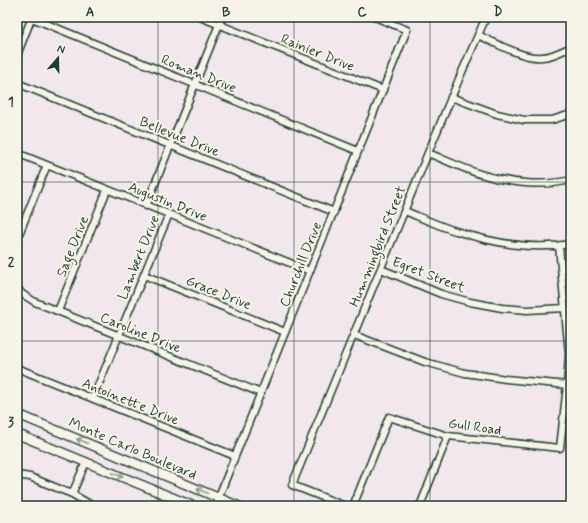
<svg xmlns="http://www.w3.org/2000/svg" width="588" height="523" font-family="Mynerve,sans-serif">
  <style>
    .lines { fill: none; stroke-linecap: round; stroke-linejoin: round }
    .street-casing { stroke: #1f3d34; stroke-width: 9 }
    .secondary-casing { stroke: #1f3d34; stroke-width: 11 }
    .street { stroke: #f7f3e8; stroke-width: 6 }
    .secondary { stroke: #f7f3e8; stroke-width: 8 }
    .oneway { stroke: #8b988e }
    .grid { fill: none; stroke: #1f3d34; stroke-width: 1; stroke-opacity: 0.55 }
    .labels { text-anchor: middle; stroke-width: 4; stroke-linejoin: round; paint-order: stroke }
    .street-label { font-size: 14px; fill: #1f3d34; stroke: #f7f3e8 }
    .neatline { fill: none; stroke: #1f3d34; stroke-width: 1.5 }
    .grid-label { font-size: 13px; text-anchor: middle; font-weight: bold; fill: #1f3d34 }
  </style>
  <rect width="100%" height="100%" fill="#f2e7ed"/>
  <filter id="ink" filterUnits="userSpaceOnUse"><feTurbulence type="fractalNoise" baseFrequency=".025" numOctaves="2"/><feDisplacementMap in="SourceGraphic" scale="8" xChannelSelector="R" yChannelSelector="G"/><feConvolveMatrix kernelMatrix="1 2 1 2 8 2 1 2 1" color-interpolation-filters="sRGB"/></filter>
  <g filter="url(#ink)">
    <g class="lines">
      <defs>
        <path id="street" d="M200 17 383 90
          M32 18 358 151
          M478 35C496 43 523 59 542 57 552 57 562 51 571 47
          M17 55 32 17
          M17 83 334 212
          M451 97 497 114 524 120H552L571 114
          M17 153 310 271
          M428 153C445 160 462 168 480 174 508 183 542 187 571 180
          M146 206 222 17
          M405 211C422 218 439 226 456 231 492 243 533 250 571 244
          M17 239 47 165
          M381 269 441 294 470 302 502 308 527 310 565 308
          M144 275 285 332
          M17 287 22 294 35 302 261 393
          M58 311 107 190
          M354 335 425 362 465 373 506 379 567 385
          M17 368 235 456
          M93 398 169 214
          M17 475 30 477 72 494 93 506
          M72 494 86 462
          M215 506 407 30 375 17
          M345 506 292 485 428 153 462 72 486 17
          M353 506 389 417 448 436 560 448 567 385 569 354 559 246
          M420 506 448 436"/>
        <path id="secondary" d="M17 414 238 506
          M17 434 193 506"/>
      </defs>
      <use href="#street" class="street-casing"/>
      <use href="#secondary" class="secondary-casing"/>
      <use href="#street" class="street"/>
      <use href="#secondary" class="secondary"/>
    </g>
    <defs><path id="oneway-shaft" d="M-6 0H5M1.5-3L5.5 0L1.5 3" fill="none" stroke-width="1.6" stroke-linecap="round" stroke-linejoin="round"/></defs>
    <g class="oneway">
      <use href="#oneway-shaft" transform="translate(82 441) rotate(-157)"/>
      <use href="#oneway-shaft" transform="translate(118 475) rotate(22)"/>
      <use href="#oneway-shaft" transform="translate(202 491) rotate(-157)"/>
    </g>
  </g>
  <path class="grid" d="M158 17V506M294 17V506M430 17V506M17 182H571M17 341H571"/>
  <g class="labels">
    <g class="street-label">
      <text transform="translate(318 52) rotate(22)" y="5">Rainier Drive</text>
      <text transform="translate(199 73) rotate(22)" y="5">Roman Drive</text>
      <text transform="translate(180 136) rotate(22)" y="5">Bellevue Drive</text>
      <text transform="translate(168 201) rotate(22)" y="5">Augustin Drive</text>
      <text transform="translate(72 246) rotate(-68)" y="5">Sage Drive</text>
      <text transform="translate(377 246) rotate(-68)" y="5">Hummingbird Street</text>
      <text transform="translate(138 257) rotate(-68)" y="5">Lambert Drive</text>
      <text transform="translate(300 264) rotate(-68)" y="5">Churchill Drive</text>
      <text transform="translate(429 274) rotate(21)" y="5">Egret Street</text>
      <text transform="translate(219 292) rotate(22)" y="5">Grace Drive</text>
      <text transform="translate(141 332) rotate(22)" y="5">Caroline Drive</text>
      <text transform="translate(131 401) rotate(22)" y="5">Antoinette Drive</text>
      <text transform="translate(475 426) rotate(8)" y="5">Gull Road</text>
      <text transform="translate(133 448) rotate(23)" y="5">Monte Carlo Boulevard</text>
    </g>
  </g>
  <rect width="588" height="523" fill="none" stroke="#f7f3e8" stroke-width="44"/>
  <g transform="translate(58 58) rotate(20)" stroke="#f7f3e8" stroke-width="3" paint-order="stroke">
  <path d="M0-3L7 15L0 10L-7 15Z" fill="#1f3d34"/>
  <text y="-6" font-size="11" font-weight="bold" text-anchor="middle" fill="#1f3d34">N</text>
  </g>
  <rect x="22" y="22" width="544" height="479" class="neatline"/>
  <g class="grid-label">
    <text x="90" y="16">A</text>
    <text x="226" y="16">B</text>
    <text x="362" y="16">C</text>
    <text x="498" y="16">D</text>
    <text x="11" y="106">1</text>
    <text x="11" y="266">2</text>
    <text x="11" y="426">3</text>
  </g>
</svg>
